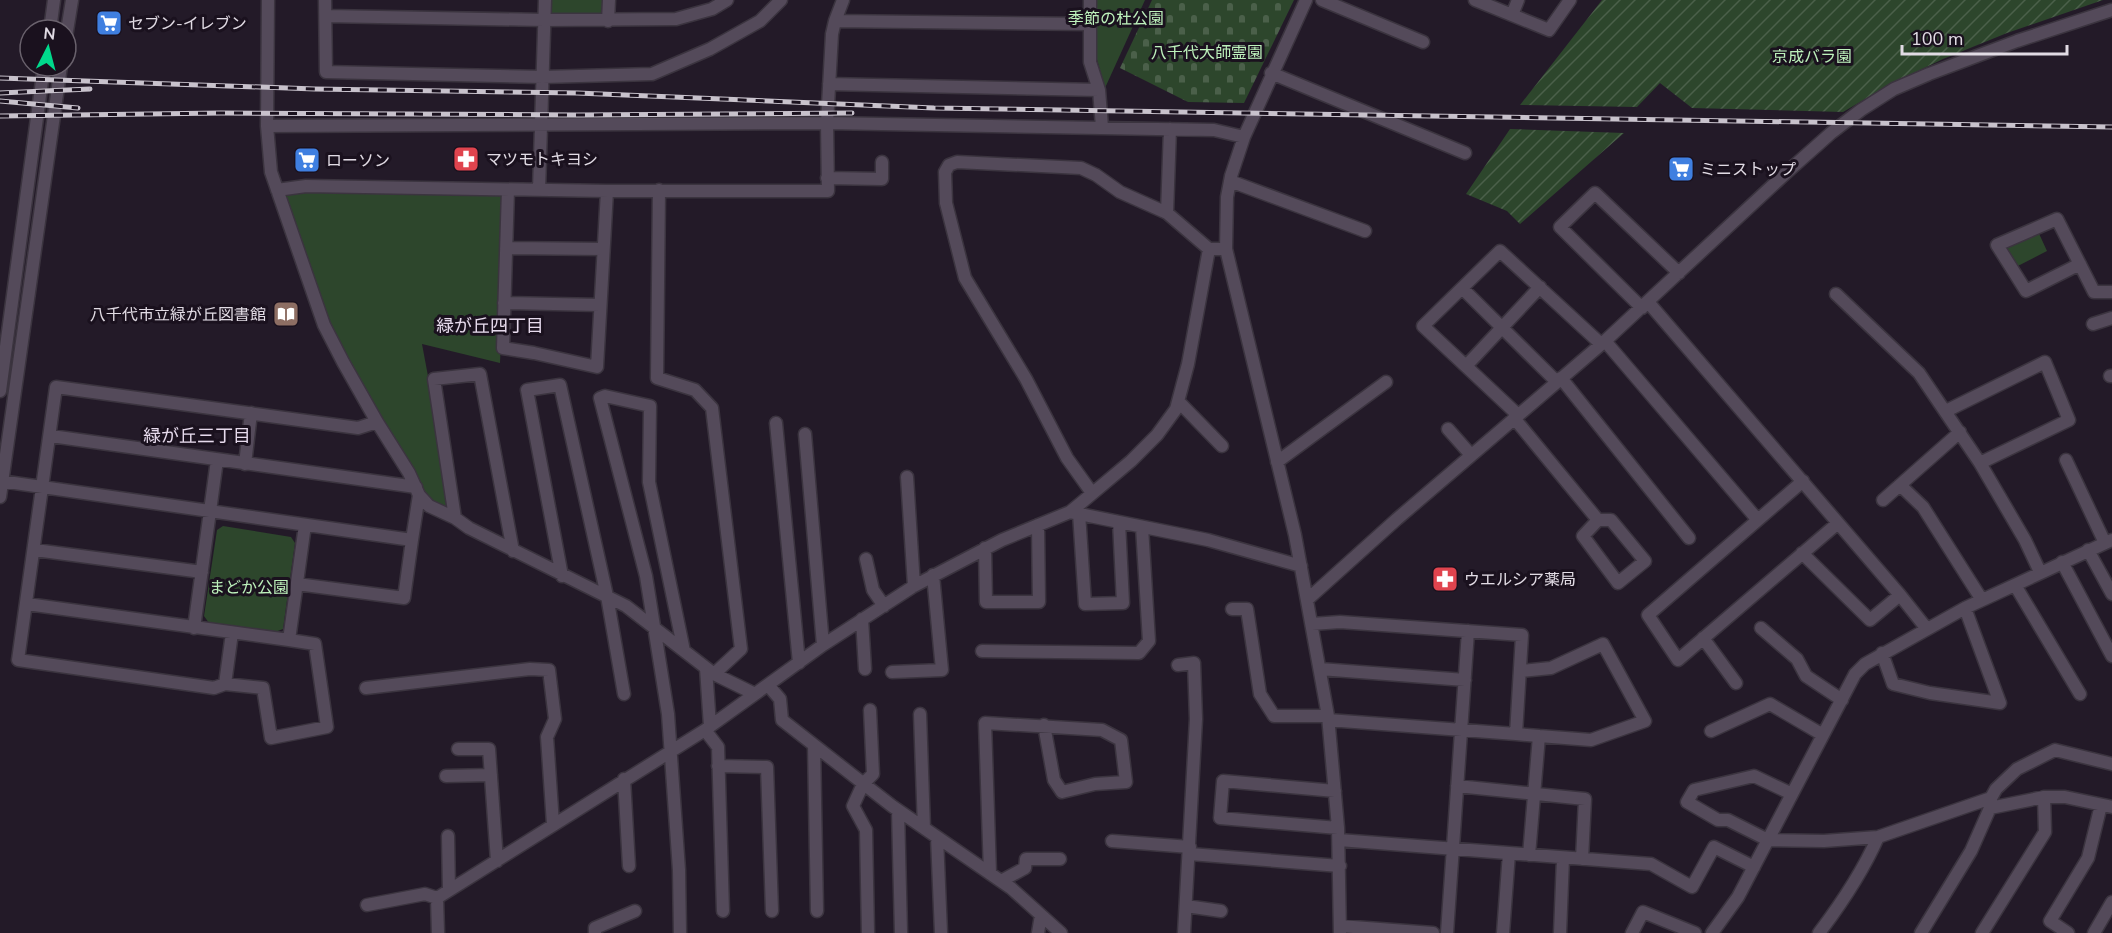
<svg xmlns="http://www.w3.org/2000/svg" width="2112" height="933" font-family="'Nunito Sans','Noto Sans JP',sans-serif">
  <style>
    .green { fill: #2d462c }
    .cemetery { fill: url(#cemetery-stones) }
    .garden { fill: url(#garden-furrows) }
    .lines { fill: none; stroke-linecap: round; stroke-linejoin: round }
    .minor-casing { stroke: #3b343f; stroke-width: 15 }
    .minor { stroke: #544a5a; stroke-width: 12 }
    .rail-casing { stroke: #c8c2cc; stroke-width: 5 }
    .rail { stroke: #1a111e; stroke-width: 3; stroke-dasharray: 9; stroke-linecap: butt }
    .labels { text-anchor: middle; stroke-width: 6; stroke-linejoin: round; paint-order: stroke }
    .park-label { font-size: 16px; fill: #bdf1bb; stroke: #1a111e }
    .poi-label { font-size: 16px; fill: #e1dbe4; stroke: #1a111e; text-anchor: start }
    .neighbourhood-label { font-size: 18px; fill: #e6daec; stroke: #1a111e }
  </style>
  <defs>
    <pattern id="cemetery-stones" width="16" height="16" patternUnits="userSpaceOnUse" patternTransform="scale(1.5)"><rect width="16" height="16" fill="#2d462c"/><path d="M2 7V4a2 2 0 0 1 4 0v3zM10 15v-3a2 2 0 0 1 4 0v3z" fill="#4b604a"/></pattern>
    <pattern id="garden-furrows" width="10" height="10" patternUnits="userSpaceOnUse" patternTransform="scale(1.5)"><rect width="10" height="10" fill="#2d462c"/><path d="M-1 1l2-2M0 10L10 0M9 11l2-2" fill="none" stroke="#4b604a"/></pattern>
  </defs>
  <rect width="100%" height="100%" fill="#231a28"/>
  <path class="green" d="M551 0H603L601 16H554L551 12Z
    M1097 0H1145L1105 88 1096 56Z
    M277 190H508L500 363 422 344 442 451 449 504 443 507 430 499 409 473 324 325Z
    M2036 227 2047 251 2012 269 1997 245Z
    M223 526 291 537 295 543 283 629 275 632 209 623 204 616 217 530Z"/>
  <path class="cemetery" d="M1152 0H1294L1244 103 1188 102 1120 68Z"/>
  <path class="garden" d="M1602 0H2103L2007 33 1943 59 1891 84 1843 112 1692 108 1660 83 1637 107 1520 105Z
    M1510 129 1624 133 1520 224 1507 211 1466 194Z"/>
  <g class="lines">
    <defs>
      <path id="minor" d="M268 0 267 126 271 172 324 325 343 362 377 422 409 473 419 495 429 506 455 518 469 528 626 606 714 674 755 694
        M325 0 326 72 543 77 652 74 710 49 760 21 781 0
        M1090 0V62L1099 90 1102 127
        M1306 0 1244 137 1231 176 1227 197 1226 249 1295 535 1328 716 1338 828 1340 933
        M1322 0 1423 42
        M1475 0 1549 30 1570 0
        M1512 15 1518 0
        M326 16 544 20 676 19 712 9 727 0
        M608 21 609 0
        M835 21 1090 24
        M50 30 54 0
        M66 37 72 0
        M1271 73 1465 153
        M829 84 1099 90
        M267 126 827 123 1214 130 1244 137
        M827 178 882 179V162
        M1230 181 1365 231
        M277 190 306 186 607 191H828L827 123 832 34 835 21 843 0
        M508 190 503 348 534 353 597 367 607 191
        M539 190 545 0
        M659 190 657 378 695 390 712 408 741 649 714 674
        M1167 213 1170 129
        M506 248 603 249
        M2080 264 2026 291 1997 245 2057 219 2094 292H2112
        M1462 288 1557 382
        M1836 294 1919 373 1980 463 2025 540 2040 572
        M1648 302 1900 595 1927 629
        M504 303 600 305
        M1642 308 1560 227 1595 193 1679 273
        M2093 324 2112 318
        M1605 341 1757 519
        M1466 366 1540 287
        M2110 376H2112
        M1561 378 1689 538
        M0 391 44 66
        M1179 402 1222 446
        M1946 411 2045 362 2069 420 1980 463
        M1518 415 1423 326 1500 251 1601 344
        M1514 418 1598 520H1611L1645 561 1618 583 1583 536 1598 520
        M776 423 799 663
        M1448 429 1471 455
        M805 434 823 645
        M51 436 416 487
        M2066 460 2105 543
        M1277 462 1386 382
        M245 464 251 413
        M907 477 914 586
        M0 481 412 540 419 495
        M1803 481 1648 615 1678 660 1838 523
        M1900 485 1923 507 1982 600
        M1092 493 1067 458 1026 379 965 278 946 203 945 172 949 165 957 162 1081 168 1096 175 1120 192 1167 213 1209 249
        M0 497 61 66
        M1883 500 1960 432
        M1070 512 1208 540 1301 566
        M1079 513 1085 604 1123 603 1119 522
        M455 518 434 379 480 374 513 551
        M305 525 289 640 315 644 327 727 271 738 263 688 225 684 214 688 18 660 56 387 358 428 377 422
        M985 548 986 602H1039L1038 525
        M35 550 202 572
        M2088 550 2112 594
        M1802 553 1870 620 1900 595
        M866 559 873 590 884 606
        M2062 562 2112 656
        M562 576 527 390 560 385 607 596 624 694
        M297 584 404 598 412 540
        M2015 585 2080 694
        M1308 599 1397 519 1605 341 1786 173 1831 133 1861 110 1894 89 1929 74 2017 41 2112 10
        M27 604 289 640
        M1232 609H1247L1260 694 1274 716H1328
        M862 619 865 669
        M1312 624 1340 622 1522 635 1516 734 1539 736 1529 855
        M194 628 217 460
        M1761 628 1797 659 1806 676 1842 700
        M1703 638 1736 683
        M982 651 1139 653 1149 641 1142 527
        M1882 653 1893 684 1930 693 2000 703 1965 608
        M1178 665 1194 663 1196 719 1184 933
        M706 668 710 726
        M1320 669 1465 680
        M1521 671 1551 668 1603 644 1645 721 1591 740 1539 736
        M892 672 942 670 933 575
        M225 684 232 633
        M768 685 780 699 782 720 892 806 1011 888 1061 933
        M366 688 530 669 549 670 555 719 547 737 553 824
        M920 714 924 828
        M1328 720 1516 734
        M705 730 718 747 723 911
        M1711 731 1770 704 1823 735
        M814 745 817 911
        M458 749H489L497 861
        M718 766 767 767 772 911
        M446 776 491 775
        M624 779 629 866
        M1457 786 1585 799 1582 859
        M1335 791 1223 781 1220 818 1338 828
        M1792 794 1754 776 1694 790 1687 802 1718 820H1728L1768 840 1824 841 1878 837 1991 798
        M2044 797H2065L2112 807
        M898 810 901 933
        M448 836 449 890
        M937 837 941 933
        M1339 840 1651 864 1692 887 1714 847 1754 867
        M1112 841 1190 847
        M1190 854 1340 866
        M990 873 985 723 1102 730 1121 740 1126 782 1095 784 1062 792 1054 780 1044 725
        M1001 881 1025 868 1026 859H1060
        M367 905 425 894 437 898
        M1186 906 1221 911
        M1340 926 1433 933
        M438 933 437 898 705 730 823 645 914 586 1002 540 1070 512 1081 503 1131 461 1157 435 1176 409 1188 364 1209 249H1226
        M595 933V928L635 911
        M680 933 679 870 668 714 646 576 600 398 605 396 650 406 649 482 684 651
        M868 933 866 830 853 806 863 784 873 774 870 710
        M1038 933 1041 915
        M1447 933 1468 631
        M1503 933 1509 853
        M1560 933 1563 858
        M1632 933 1643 912 1695 933
        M1712 933 1738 897 1855 674 1865 664 1965 608 2112 540
        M1819 933C1841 904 1863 871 1878 837
        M1921 933 1971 851 1990 808 1991 798 1996 789 2017 769 2055 750 2112 764
        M1982 933 2045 832 2044 797 1990 808
        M2068 933 2050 921 2088 858 2101 805
        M2094 933 2112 902"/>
    </defs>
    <use href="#minor" class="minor-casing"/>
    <use href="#minor" class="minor"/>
    <defs>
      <path id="rail" d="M0 78 315 89 577 93 934 108 2112 127
        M0 93 90 89
        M0 101 78 108
        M0 116 221 113 577 115 852 113"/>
    </defs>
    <use href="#rail" class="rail-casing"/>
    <use href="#rail" class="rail"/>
  </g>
  <defs>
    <symbol id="supermarket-square" viewBox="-11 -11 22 22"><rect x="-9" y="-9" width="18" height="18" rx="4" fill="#3f7fe0" stroke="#1a111e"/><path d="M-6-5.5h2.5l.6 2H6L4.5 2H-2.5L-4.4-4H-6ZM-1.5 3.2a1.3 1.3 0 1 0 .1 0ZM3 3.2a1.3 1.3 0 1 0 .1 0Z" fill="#fff"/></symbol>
    <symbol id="pharmacy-square" viewBox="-11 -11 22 22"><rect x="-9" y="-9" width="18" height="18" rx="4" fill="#e0444e" stroke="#1a111e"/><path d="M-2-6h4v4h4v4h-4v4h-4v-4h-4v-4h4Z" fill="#fff"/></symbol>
    <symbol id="library-square" viewBox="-11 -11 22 22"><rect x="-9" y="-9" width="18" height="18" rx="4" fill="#8d6e63" stroke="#1a111e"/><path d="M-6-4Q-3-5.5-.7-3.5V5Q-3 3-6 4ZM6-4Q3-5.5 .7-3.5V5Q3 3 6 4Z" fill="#fff"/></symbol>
  </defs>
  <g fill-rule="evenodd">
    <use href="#supermarket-square" x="94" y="8" width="30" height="30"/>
    <use href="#pharmacy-square" x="451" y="144" width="30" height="30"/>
    <use href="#supermarket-square" x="292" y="145" width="30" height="30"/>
    <use href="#supermarket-square" x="1666" y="154" width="30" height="30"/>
    <use href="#library-square" x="271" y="299" width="30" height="30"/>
    <use href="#pharmacy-square" x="1430" y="564" width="30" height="30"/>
  </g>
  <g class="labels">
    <g class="park-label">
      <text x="1116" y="24">季節の杜公園</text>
      <text x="1207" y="58">八千代大師霊園</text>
      <text x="1812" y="62">京成バラ園</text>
      <text x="249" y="593">まどか公園</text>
    </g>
    <g class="poi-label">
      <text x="128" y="29">セブン-イレブン</text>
      <text x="486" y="165">マツモトキヨシ</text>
      <text x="326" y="166">ローソン</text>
      <text x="1700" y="175">ミニストップ</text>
      <text x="266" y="320" text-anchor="end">八千代市立緑が丘図書館</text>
      <text x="1464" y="585">ウエルシア薬局</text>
    </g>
    <g class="neighbourhood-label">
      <text x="490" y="332">緑が丘四丁目</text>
      <text x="197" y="442">緑が丘三丁目</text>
    </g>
  </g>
  <g transform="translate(48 48) rotate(6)"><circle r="28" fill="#1a111e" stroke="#6a626d" stroke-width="1.5"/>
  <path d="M0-4.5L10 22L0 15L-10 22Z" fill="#00d98c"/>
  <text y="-9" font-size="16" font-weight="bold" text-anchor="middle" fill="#e1dbe4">N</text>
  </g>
  <path d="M1902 45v9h165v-9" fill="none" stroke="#e1dbe4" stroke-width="3"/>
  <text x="1911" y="45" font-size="18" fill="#e1dbe4" stroke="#1a111e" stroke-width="4.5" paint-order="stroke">100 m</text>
</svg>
